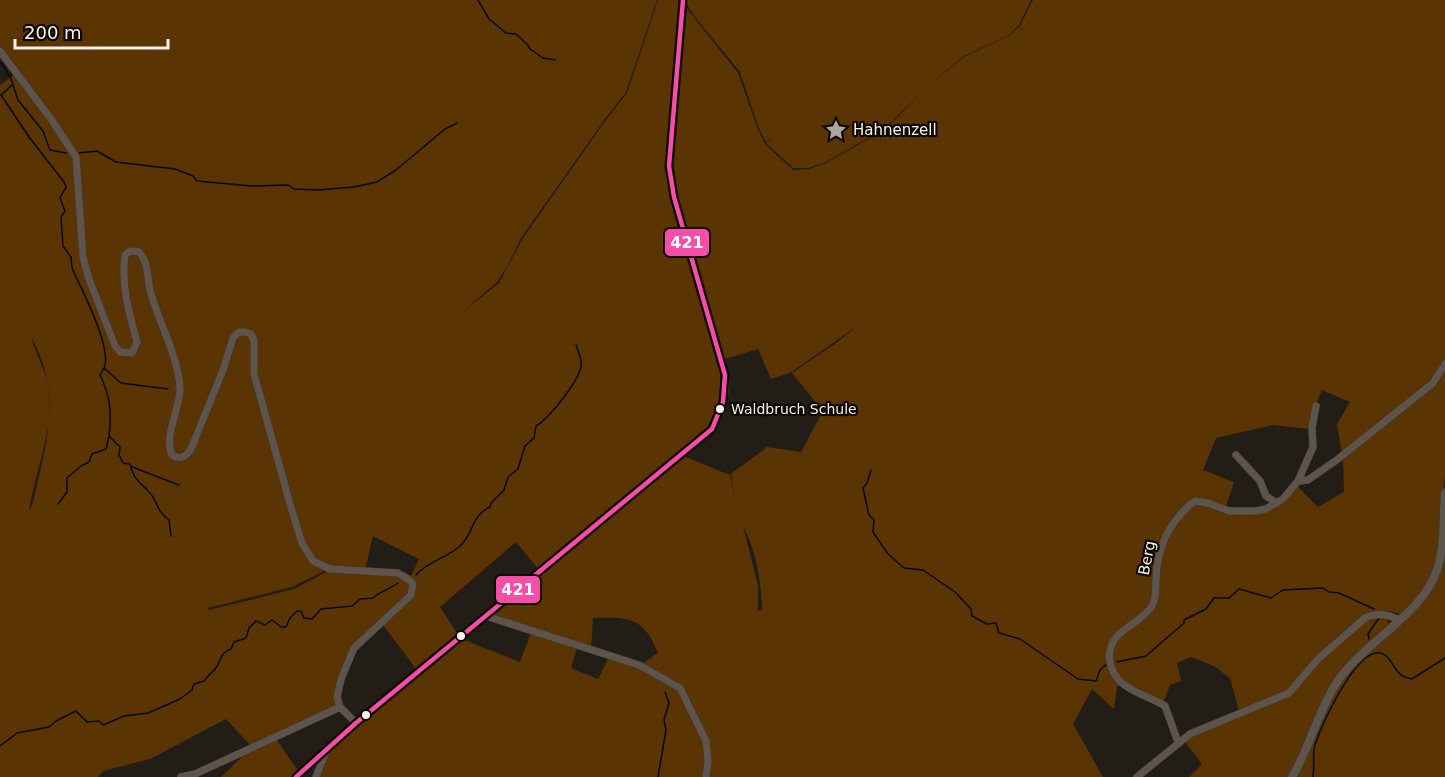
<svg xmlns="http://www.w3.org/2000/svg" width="1445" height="777" font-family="'DejaVu Sans',sans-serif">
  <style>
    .green { fill: #5b3404; fill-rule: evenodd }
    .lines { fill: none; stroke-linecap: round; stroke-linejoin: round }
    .stream { stroke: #040b12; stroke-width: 1.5 }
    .minor-casing { stroke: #403a36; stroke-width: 8 }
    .major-casing { stroke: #403a36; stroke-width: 10 }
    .minor { stroke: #5e544b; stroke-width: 7 }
    .major { stroke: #5f5449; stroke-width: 8 }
    .bus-1-casing { stroke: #0d0805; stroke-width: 9 }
    .bus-1 { stroke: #f54da8; stroke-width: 4.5 }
    .bus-dot { fill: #f7efe8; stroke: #0d0805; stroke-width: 2 }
    .labels { text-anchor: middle; stroke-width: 4.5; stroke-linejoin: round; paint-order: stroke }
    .bus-label { font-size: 14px; fill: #f7efe8; stroke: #0d0805; text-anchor: start }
    .poi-label { font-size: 15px; fill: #f7efe8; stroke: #0d0805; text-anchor: start }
    .street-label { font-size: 15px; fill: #f7efe8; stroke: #0d0805 }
    .line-badge { stroke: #0d0805; stroke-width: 2 }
    .badge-label { font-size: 16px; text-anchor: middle; font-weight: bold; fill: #fff }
  </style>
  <rect width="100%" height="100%" fill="#231d18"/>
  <path class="green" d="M0 0H657L626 92 605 119 521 238 508 265 497 282 460 314 499 283 523 238 606 120 627 93 658 0H680L667 166 672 197 723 374C724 395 719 410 710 428L539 570 516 542 440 607 458 635 417 670 383 625 412 596 414 584 410 578 419 559 373 536 365 570 330 568 292 587 208 608 209 610 294 589 330 570 398 574C408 580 411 582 410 594 392 611 371 627 355 645 344 657 334 691 338 707L252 747 226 719 150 759 103 771 98 777H0V85L14 75 62 140H69L0 46ZM31 337C57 381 51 429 39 476 36 487 35 502 29 511 35 469 57 425 47 381 43 366 35 352 31 337Z
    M684 0H1031L1019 25 1009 35 964 56 928 86 964 57 1010 35 1020 26 1033 0H1445V362L1433 381 1342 454 1337 424 1350 402 1322 390 1313 411 1310 429 1273 425 1216 438 1203 470 1234 482 1225 509 1207 502 1189 504 1166 530 1158 543 1154 597 1150 608 1113 638 1109 662 1122 683 1117 687 1114 709 1092 689 1073 724 1103 777H318L329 749 462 639 520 662 531 633 577 647 571 668 598 679 609 657 639 666 658 653C644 617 629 617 593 618L591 649 488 616 683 456 730 475 735 500 731 474 767 447 801 452 823 411 792 373 836 343 860 324 790 373 771 379 758 349 722 360 675 197 670 166 684 5 738 73 757 127 765 144 793 170 809 169 826 163 886 129 922 92 885 128 826 162 808 168H793L766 143 775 135 766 142 758 126 740 72 695 17ZM743 526C757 553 761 580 762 610L758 611V586Z
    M1445 365V476L1435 570 1424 591 1401 614C1395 613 1388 610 1382 611 1359 612 1331 643 1315 658L1320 662C1337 643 1357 614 1386 618L1389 624 1347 664 1350 669C1376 645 1425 606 1439 575 1444 560 1444 544 1445 529V777H1189L1202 764 1183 739 1271 700 1239 712 1230 678 1214 666 1191 657 1177 663 1181 681 1170 685 1163 704C1156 701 1150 696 1143 692 1129 684 1115 682 1112 662 1110 644 1129 628 1142 617 1145 615 1150 612 1152 609 1160 599 1157 584 1158 573 1160 545 1172 517 1196 503 1242 513 1260 526 1297 486L1318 507 1344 492 1343 457 1375 429 1425 392Z
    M276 739 298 771 292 777H221L247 752Z"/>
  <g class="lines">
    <path class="stream" d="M478 0 489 19 506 33 516 34 527 44 530 49 543 58 555 60
      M0 62 10 76 13 84 1 95 29 137 64 182 66 187 60 198 65 211 61 217 63 246 71 257 72 268C81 288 113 349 104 368L121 383 168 389
      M13 85 18 100 43 131 50 150 66 153
      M79 153 97 151 116 162 175 169 193 176 197 181 251 186 288 185 294 189 318 190 354 187 377 182 396 170 445 129 457 123
      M104 368 100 375C110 395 112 413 109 436L120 447 119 455 123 463 130 464C134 480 139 481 149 492 158 501 156 511 169 520L171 536
      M132 467 179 485
      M871 470 867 483 863 488 869 515 874 520 873 532 888 554 904 568 923 570 955 592 971 609 972 616 987 624 996 623 999 633 1020 639 1078 679 1096 681 1100 670 1108 663
      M58 504 67 492V478L81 466 89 462 92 454 106 449 109 436
      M416 575C427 562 446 558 459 547 474 535 470 516 490 507L491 503 504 490 508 477 518 469 525 446 534 438 536 426C548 420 584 376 581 362 581 356 577 350 576 344
      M1369 639 1368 634 1379 618
      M1117 662 1146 656 1184 623V620L1206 609 1214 598H1229L1239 589 1271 598 1283 590 1323 588 1329 592 1339 593 1374 609
      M0 746 17 733 49 727 56 721 76 711 87 722 99 721 103 725 124 716 148 713 180 699 192 690 194 684 204 681C208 675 211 674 215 669 222 661 219 653 231 649L234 642 246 638 249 628 256 621 265 625 272 620 281 627H286L290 618 297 611H301L304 618 312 619 321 609 352 606 360 599 373 598C379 592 390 589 398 583
      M658 777 666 730 664 720 669 703 665 692
      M1313 777C1315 766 1312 755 1315 745 1322 724 1353 656 1376 653 1389 651 1392 667 1400 674 1403 677 1408 678 1412 679L1445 658"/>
    <defs>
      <path id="minor" d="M0 51 51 119 76 157 83 257 89 279 115 346 120 352 132 353 137 342C129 313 121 286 125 255L130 251 139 252C149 263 147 277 150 290 158 321 181 362 180 392 178 412 164 437 172 455 180 460 186 457 191 449L223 370 233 338 239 332H246L251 334 254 341V374L292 511 302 543 313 561 330 569 398 573 408 579 413 584 411 595 354 648 341 679 337 697 340 707 356 723
        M1236 455 1260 481 1266 496 1277 503
        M1298 481 1308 480 1338 459 1433 383 1445 364
        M486 616 639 665 680 688 706 741 708 761 706 777
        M1178 742 1165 706C1146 694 1114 689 1110 662 1105 630 1140 626 1152 606 1157 598 1155 588 1156 579 1157 548 1168 524 1192 503L1196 501 1208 503 1229 511H1256L1266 509 1283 499 1298 481 1313 447 1312 427 1316 406
        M181 777 195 774 340 707
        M296 777 356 723 712 429C721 410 727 395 725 375L674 197 669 166 683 0
        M316 777 327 749
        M1137 777 1190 734 1289 693 1319 658 1365 618C1377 612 1388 614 1399 620"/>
      <path id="major" d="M1292 777C1310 747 1318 711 1337 682 1364 642 1422 615 1437 570 1445 546 1443 518 1445 493"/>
    </defs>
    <use href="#minor" class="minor-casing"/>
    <use href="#major" class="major-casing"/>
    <use href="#minor" class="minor"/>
    <use href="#major" class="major"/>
    <defs>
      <path id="bus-1" d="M296 777 356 723 712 429 723 402 725 375 674 197 669 166 683 0"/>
    </defs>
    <use href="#bus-1" class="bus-1-casing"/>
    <use href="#bus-1" class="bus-1"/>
  </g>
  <defs>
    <symbol id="sight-bare" viewBox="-9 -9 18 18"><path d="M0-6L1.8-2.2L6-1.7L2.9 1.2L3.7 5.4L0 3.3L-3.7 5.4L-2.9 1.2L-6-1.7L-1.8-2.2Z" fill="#ada69f" stroke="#0d0805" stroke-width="2.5" paint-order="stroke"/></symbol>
  </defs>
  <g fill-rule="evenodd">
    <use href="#sight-bare" x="821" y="115" width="30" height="30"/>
  </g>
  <g class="bus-dot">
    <circle cx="720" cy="409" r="5"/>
    <circle cx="461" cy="636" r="5"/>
    <circle cx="366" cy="715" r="5"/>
  </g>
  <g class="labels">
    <g class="bus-label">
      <text x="731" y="414">Waldbruch Schule</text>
    </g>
    <g class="poi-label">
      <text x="853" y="135">Hahnenzell</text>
    </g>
    <g class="street-label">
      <text transform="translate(1147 558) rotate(-79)" y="5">Berg</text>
    </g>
  </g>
  <g class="line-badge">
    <rect x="664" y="228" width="46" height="29" rx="6" fill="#f54da8"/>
    <rect x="495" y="575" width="46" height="29" rx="6" fill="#f54da8"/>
  </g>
  <g class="badge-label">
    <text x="687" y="248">421</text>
    <text x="518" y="595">421</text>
  </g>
  <path d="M15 39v9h153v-9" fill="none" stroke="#f7efe8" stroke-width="3"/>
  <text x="24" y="39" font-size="18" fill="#f7efe8" stroke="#0d0805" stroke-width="4.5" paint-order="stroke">200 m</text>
</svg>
